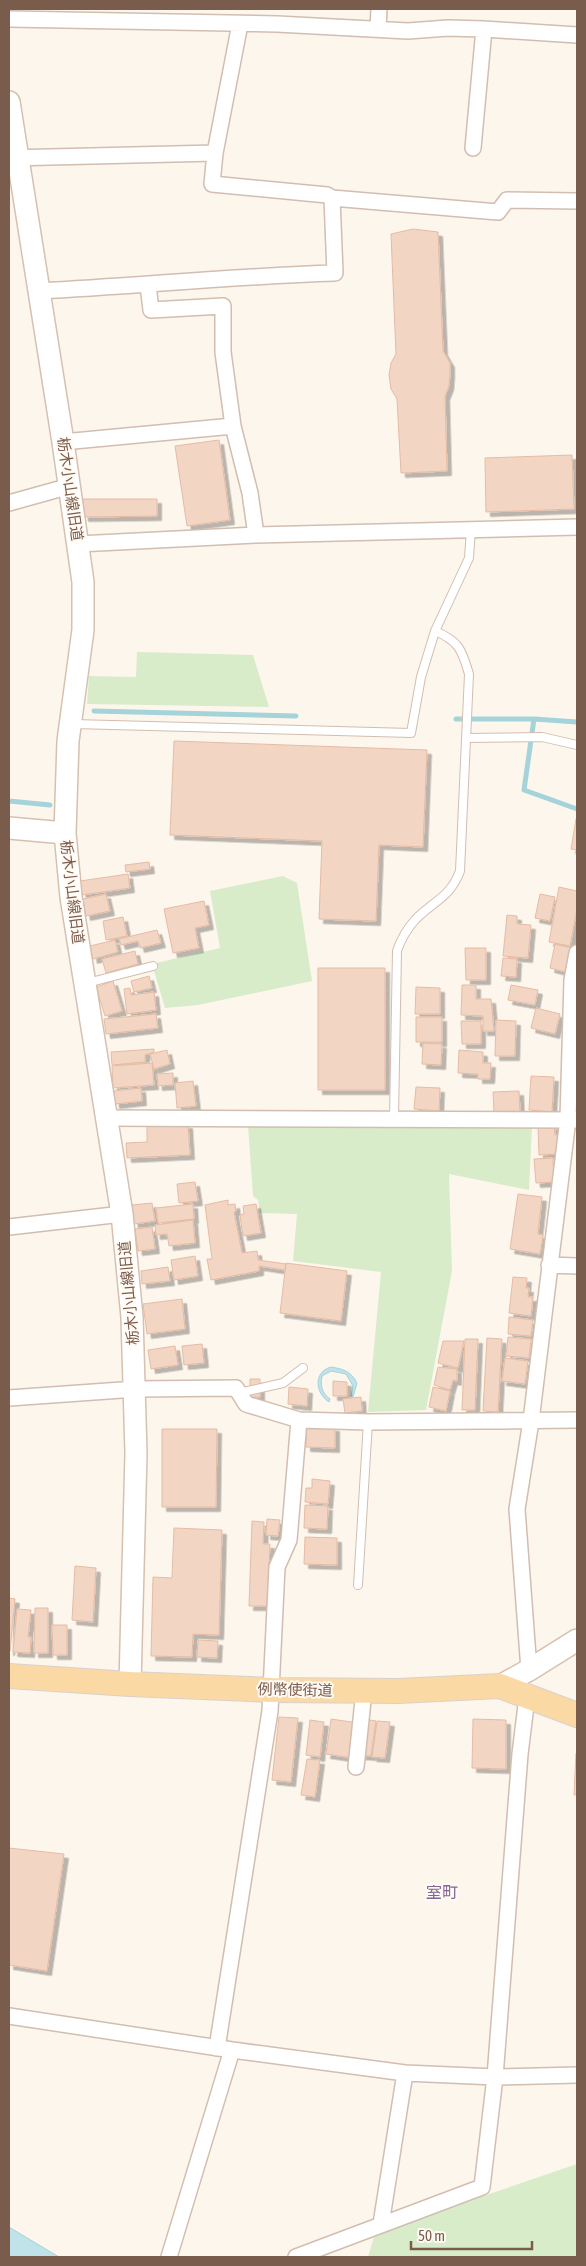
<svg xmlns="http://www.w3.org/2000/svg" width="586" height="2266" font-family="'Asap Condensed','Noto Sans JP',sans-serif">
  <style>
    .green { fill: #d8ecc9 }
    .water { fill: #bfe3e8; stroke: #a5d3da }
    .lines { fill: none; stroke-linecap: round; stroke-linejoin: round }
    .stream { stroke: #a5d3da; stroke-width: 5 }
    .building { fill: #f3d5c3; stroke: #e6bba3; filter: url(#shadow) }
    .lane-casing { stroke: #d1beb0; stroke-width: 10 }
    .street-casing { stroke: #d1beb0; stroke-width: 18 }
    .secondary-casing { stroke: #d6c0b0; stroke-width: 24 }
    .primary-casing { stroke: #dad1cd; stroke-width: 26 }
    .lane { stroke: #fff; stroke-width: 8 }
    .street { stroke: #fff; stroke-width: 15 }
    .secondary { stroke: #fff; stroke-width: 21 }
    .primary { stroke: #fbd9a5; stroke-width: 24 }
    .labels { text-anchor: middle; stroke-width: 4; stroke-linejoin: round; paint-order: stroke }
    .street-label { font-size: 15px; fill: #7a5c4d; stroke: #fffaf3 }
    .neighbourhood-label { font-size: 16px; fill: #846695; stroke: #fffaf3 }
  </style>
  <defs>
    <filter id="shadow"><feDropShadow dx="4.5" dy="4.5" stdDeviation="0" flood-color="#0004"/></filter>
  </defs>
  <rect width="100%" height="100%" fill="#fdf6ec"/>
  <path class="green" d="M137 652 253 655 269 707 87 704 89 676 136 677Z
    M283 876 297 883 312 981 198 1005 165 1008 152 964 220 948 210 891Z
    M248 1125 532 1127 529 1190 449 1174 452 1271 426 1410 368 1412 381 1272 293 1261 297 1214 260 1213 258 1200 253 1196Z
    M577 2164V2257H368L375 2233Z"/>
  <path class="water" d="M331 1367C343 1369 351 1371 357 1383L353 1397 351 1396 353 1386 346 1374 331 1371 322 1376C320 1386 322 1393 330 1399L329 1402C315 1393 313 1372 331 1367Z
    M9 2227 59 2257H9Z"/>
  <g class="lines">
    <path class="stream" d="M94 711 296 716
      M456 719H534L524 790 577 809
      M534 719 577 722
      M9 801 50 805"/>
  </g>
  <path class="building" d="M413 229 438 232 443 351 450 363V374L449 386 445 396 447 471 401 473 397 399 391 389 389 375 391 363 396 354 391 234Z
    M219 440 230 520 187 526 175 446Z
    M572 455 574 509 486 512 485 458Z
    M83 499H157V516L84 517Z
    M174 741 427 750 423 847 379 845 376 921 319 919 322 841 170 835Z
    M576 819H577V850L571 849Z
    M149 862 150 869 126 872 125 865Z
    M128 874 130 888 82 895 80 881Z
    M559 887 577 891V909L570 946 549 942Z
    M106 894 110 911 86 916 83 899Z
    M540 894 555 897 550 921 535 918Z
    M204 901 209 925 195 928 199 948 173 953 164 909Z
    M507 915 517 916V924L531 925 528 958 503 956Z
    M123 917 127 936 106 940 103 921Z
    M157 930 161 943 140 948 138 941 121 945 119 939Z
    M115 940 118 952 93 959 90 946Z
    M555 944 571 948 566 972 550 968Z
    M465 948H486V980H466Z
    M135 951 138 964 106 973 102 959Z
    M503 958 517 959 516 977 501 976Z
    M318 968H385V1090H318Z
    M149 976 152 988 134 992 131 981Z
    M113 981 122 1011 105 1016 96 987Z
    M462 985H476V999H491L494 1031H483V1016L461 1015Z
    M511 985 538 990 535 1005 508 1000Z
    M416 987 440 988V1014H415Z
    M130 988 131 995 154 992 156 1010 127 1014 124 989Z
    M536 1008 560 1014 555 1034 531 1028Z
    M156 1014 158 1028 106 1034 104 1019Z
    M416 1017H442V1042H416Z
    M496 1020 516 1021 515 1056H495Z
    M461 1021H481V1044H462Z
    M423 1043 442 1044 441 1065 422 1064Z
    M154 1049V1052L145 1055V1062L112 1065 111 1052Z
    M167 1050 170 1064 154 1069 150 1054Z
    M459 1050 483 1052V1063H491L490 1079H478V1074L458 1073Z
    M152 1063 154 1085 113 1088 112 1066Z
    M173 1073V1085L158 1086 157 1074Z
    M531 1076 554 1077 552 1112 529 1110Z
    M193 1081 196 1106 177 1108 175 1083Z
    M416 1087 440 1088 439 1111 414 1109Z
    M141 1088 142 1101 115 1104 114 1091Z
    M519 1091 520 1112 494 1113 493 1092Z
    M188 1124 190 1155 127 1158 126 1143 147 1142V1126Z
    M554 1125 555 1135H558V1154L539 1155 538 1126Z
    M553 1158 554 1182 536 1183 534 1159Z
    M195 1182 198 1201 179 1203 177 1184Z
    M518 1194 542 1197 538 1234 543 1235 540 1254 510 1249Z
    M228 1200V1205L235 1204 236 1211 234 1212 242 1253 257 1251 258 1260 286 1264 285 1270 259 1266V1271L211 1280 207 1259H212L205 1205Z
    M152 1203 155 1221 134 1224 132 1205Z
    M193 1204 194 1219 158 1223 156 1208Z
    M256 1204 261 1233 243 1236 240 1215 244 1214 243 1206Z
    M193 1220 195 1243 169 1246 167 1234 156 1235 155 1225Z
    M152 1227 155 1249 138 1251 135 1229Z
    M195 1256 198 1276 174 1280 171 1260Z
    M286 1263 347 1271 341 1321 280 1313Z
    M168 1267 170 1281 142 1284 141 1271Z
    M513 1277 527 1278 526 1288H529L528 1297H533L531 1316 509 1313Z
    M182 1299 185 1329 147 1334 143 1304Z
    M509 1317 533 1320 531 1336 508 1334Z
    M508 1337 531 1339 529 1358 506 1356Z
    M487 1338 502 1339 498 1412 483 1411Z
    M465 1339H478L475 1410H462Z
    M443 1341H464L458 1368 438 1363Z
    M202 1344 204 1363 184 1365 182 1346Z
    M175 1346 178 1365 151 1369 148 1350Z
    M505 1358 528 1361 525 1384 502 1381Z
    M438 1367 457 1369V1381L453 1380 450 1390 434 1385Z
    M250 1379H260V1397H250Z
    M333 1381 347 1382V1396H333Z
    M289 1387 308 1389 307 1406 288 1404Z
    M433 1387 450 1391 446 1411 429 1407Z
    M361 1397 362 1411 345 1413 343 1399Z
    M306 1426 335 1427V1448L306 1447Z
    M162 1429H217L216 1507H162Z
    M312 1479 330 1481 328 1504 305 1502 306 1488H312Z
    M305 1505 328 1506 327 1529 304 1528Z
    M267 1519 280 1520 278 1536 266 1535Z
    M252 1521 264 1522 263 1544H270L267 1606H249Z
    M174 1528 222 1530 219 1635 193 1634 192 1657 151 1656 153 1577 172 1578Z
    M305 1537 337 1538V1565L304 1564Z
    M75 1566 96 1568 93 1622 72 1620Z
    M9 1598 15 1599 10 1651H9Z
    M35 1608H48V1653H34Z
    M17 1609 31 1610 28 1637H31L30 1653 13 1652Z
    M52 1625H67V1655H53Z
    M198 1640 218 1641 217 1658 197 1657Z
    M279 1717 298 1718 291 1782 272 1780Z
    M331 1719 358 1723 353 1758 326 1754Z
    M364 1719 376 1721 371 1756 359 1755Z
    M473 1719 506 1720V1769L472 1768Z
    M310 1720 324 1722 320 1757 306 1755Z
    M377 1721 390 1722 385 1758 372 1757Z
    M576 1753H577V1795H574Z
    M307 1759 320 1760 315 1797 301 1795Z
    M9 1848 64 1854 47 1971 9 1965Z"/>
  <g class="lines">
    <defs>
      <path id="lane" d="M73 724 411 733 421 677 435 631
        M466 738 542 737 577 745
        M87 983 153 966
        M394 1118 397 951C401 939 406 930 415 920 433 901 450 898 460 871L469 674C462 650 459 641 435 631L469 558 471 529
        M239 1393 283 1383 303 1368
        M358 1585 368 1422"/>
      <path id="street" d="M9 19 277 24 408 31 448 28 484 29 577 35
        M240 24 215 153 212 184 327 195 332 198 498 212 507 200 577 201
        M378 29 379 9
        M473 148 484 29
        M9 158 215 153
        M148 285 151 310 223 306V352L233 426 250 493 256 535
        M40 291C138 286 236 276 335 273L332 198
        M63 442 233 426
        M9 503 70 486
        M78 544 256 535 577 527
        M107 1118 577 1120
        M9 1227 122 1214
        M549 1265 577 1266
        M9 1398 136 1389 236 1388 246 1404 299 1420 368 1422 577 1420
        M529 1670 517 1509 531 1421 568 1119 572 980 577 953
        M356 1767 364 1691
        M9 2016 232 2050 405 2073 495 2077 577 2075
        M217 2048 270 1711 277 1567 289 1540 299 1420
        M381 2224 405 2073
        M169 2257 232 2050
        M296 2257 482 2187 495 2077 520 1754 527 1697"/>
      <path id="secondary" d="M9 102 63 442 83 582V630L68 741 65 833 71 897 122 1214 132 1317 136 1453 130 1684
        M9 828 65 833
        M500 1686 529 1670 577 1640"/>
      <path id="primary" d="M9 1676 130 1684 272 1690 398 1691 500 1686 577 1715"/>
    </defs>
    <use href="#lane" class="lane-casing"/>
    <use href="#street" class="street-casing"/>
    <use href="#secondary" class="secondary-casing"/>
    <use href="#primary" class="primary-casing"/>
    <use href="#lane" class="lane"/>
    <use href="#street" class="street"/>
    <use href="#secondary" class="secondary"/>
    <use href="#primary" class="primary"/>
  </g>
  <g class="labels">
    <g class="street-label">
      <text transform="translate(70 489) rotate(82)" y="5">栃木小山線旧道</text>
      <text transform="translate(72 892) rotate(83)" y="5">栃木小山線旧道</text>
      <text transform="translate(129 1293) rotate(-95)" y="5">栃木小山線旧道</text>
      <text transform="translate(295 1690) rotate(1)" y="5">例幣使街道</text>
    </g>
    <g class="neighbourhood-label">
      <text x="442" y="1898">室町</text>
    </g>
  </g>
  <rect width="586" height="2266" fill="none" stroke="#7a5c4d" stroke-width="20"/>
  <path d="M411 2241v8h121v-8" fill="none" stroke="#7a5c4d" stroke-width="2.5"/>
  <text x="418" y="2241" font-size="15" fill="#7a5c4d" stroke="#fffaf3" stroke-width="4" paint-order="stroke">50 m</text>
</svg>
